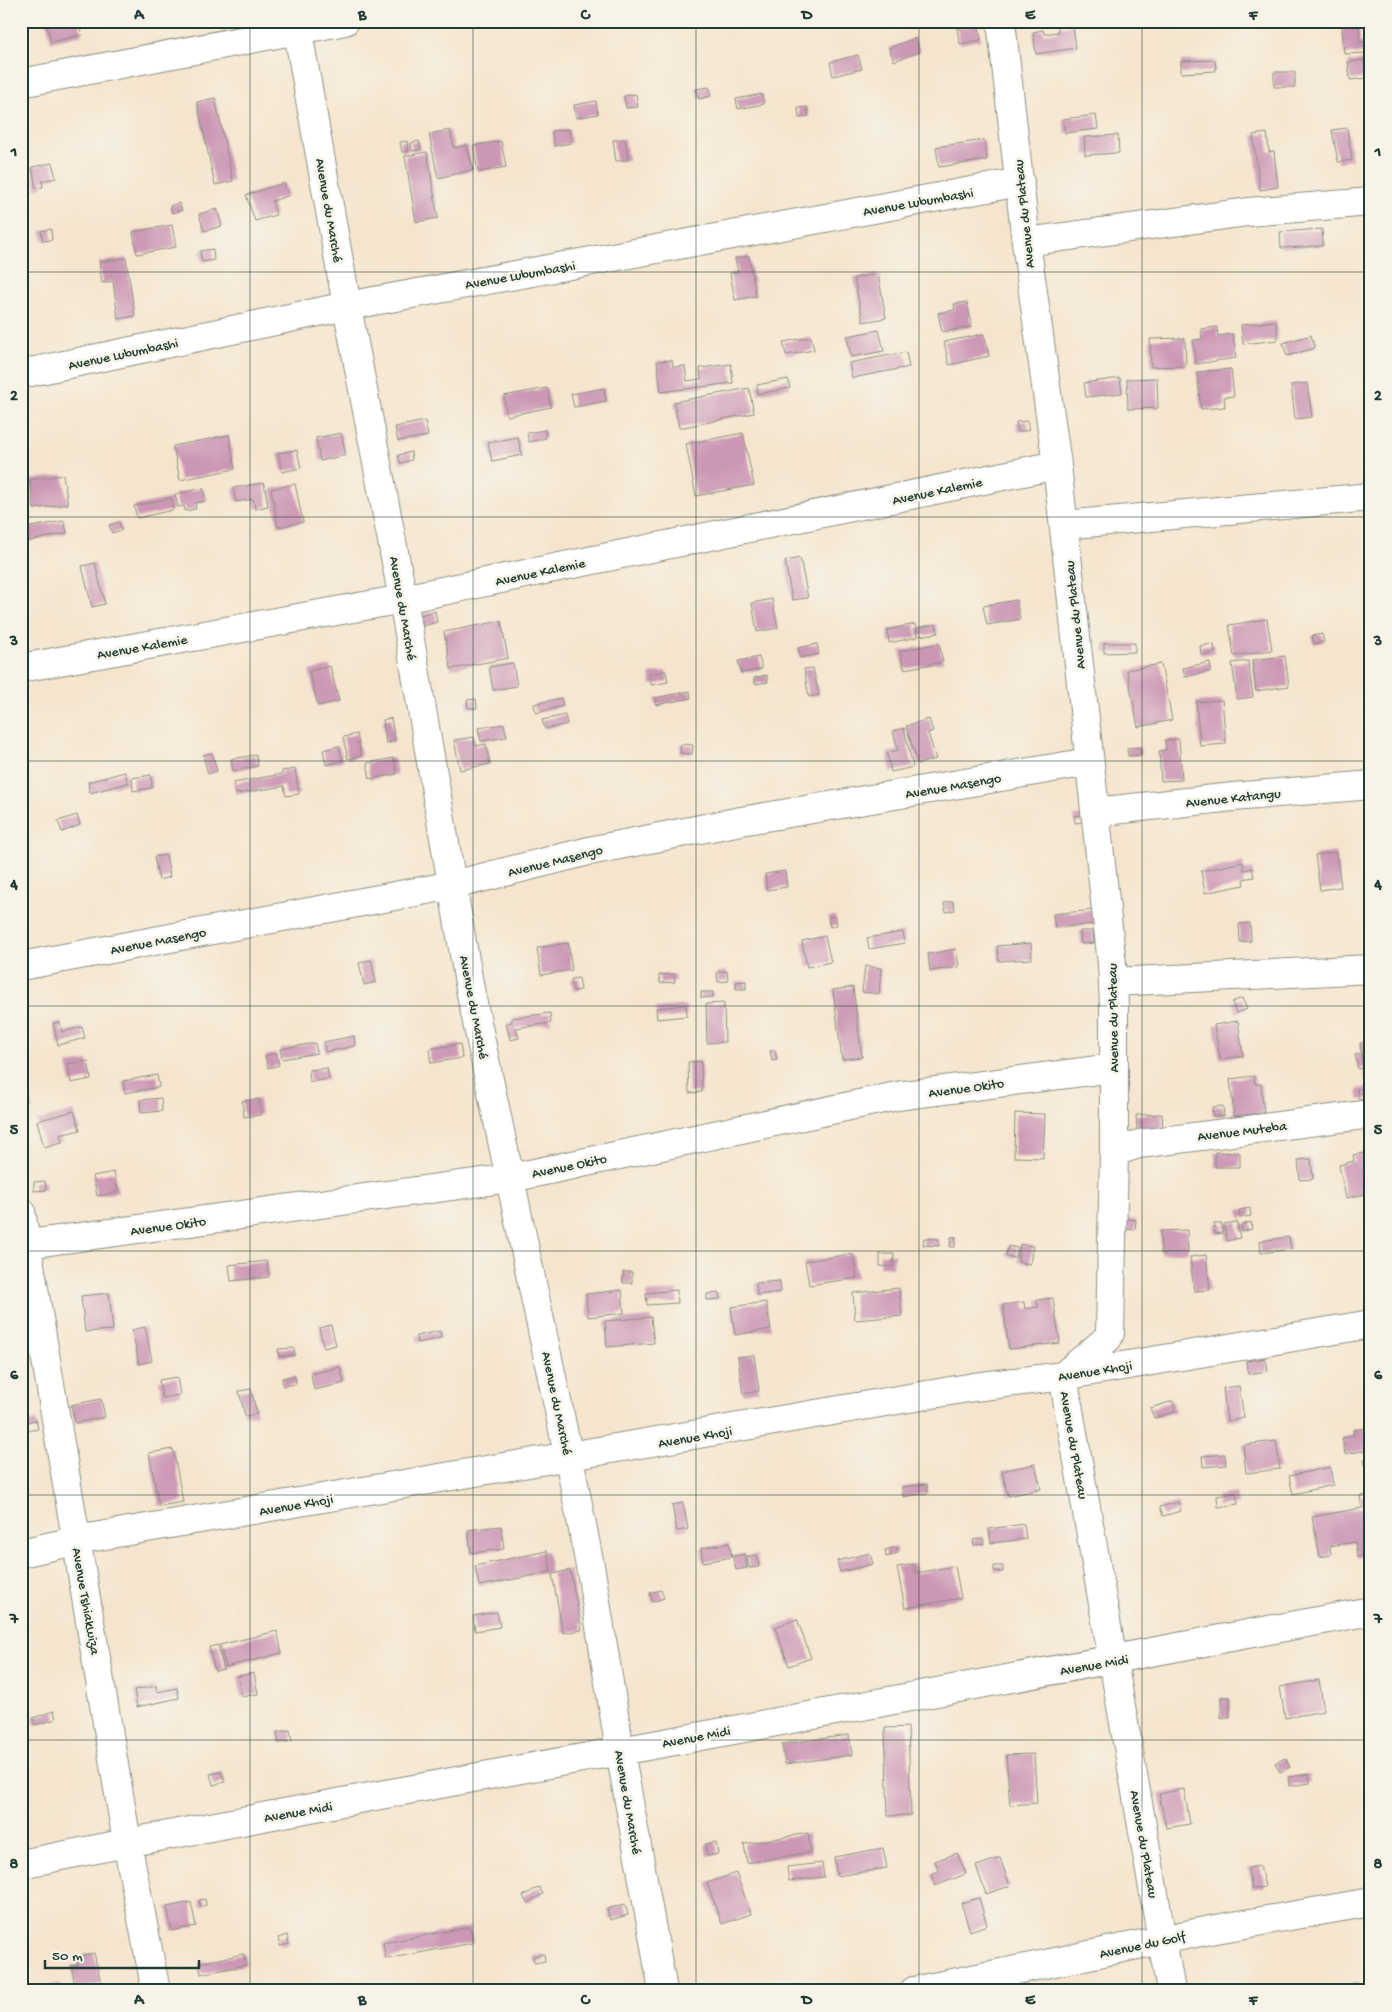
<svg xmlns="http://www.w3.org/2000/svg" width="1392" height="2012" font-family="'Gochi Hand',sans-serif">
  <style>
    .building { fill: #cc97b5 }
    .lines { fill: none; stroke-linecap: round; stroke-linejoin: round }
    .minor-casing { stroke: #8a9181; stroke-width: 30 }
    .minor { stroke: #fff; stroke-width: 28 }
    .grid { fill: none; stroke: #1f3d34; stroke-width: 1; stroke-opacity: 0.55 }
    .labels { text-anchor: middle; stroke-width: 5; stroke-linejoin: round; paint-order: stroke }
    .street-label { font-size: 14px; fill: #1f3d34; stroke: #f7f3e8 }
    .neatline { fill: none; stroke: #1f3d34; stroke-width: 2 }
    .grid-label { font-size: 16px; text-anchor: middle; font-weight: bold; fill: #1f3d34 }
  </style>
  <rect width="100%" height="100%" fill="#f7f3e8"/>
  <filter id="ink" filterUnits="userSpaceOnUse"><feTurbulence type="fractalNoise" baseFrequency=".02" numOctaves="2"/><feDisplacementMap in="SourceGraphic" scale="10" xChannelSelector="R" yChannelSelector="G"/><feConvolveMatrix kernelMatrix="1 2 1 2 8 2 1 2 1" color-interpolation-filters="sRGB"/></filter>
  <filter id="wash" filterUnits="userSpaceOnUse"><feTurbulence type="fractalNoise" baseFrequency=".0096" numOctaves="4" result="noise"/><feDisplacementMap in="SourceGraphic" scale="20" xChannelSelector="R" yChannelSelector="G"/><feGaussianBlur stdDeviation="1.12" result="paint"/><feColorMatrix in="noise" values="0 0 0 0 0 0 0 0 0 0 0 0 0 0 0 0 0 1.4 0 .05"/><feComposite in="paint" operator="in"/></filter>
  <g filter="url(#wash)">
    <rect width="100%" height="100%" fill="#f5e5ce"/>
    <g id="blocks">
      <path class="building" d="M46 21H78L82 35 51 42Z
        M978 24 981 40 960 44 957 29Z
        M1073 25 1076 48 1036 54 1033 32 1043 30 1044 34 1058 32V27Z
        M1359 25 1360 43 1367 42 1368 53 1344 54 1342 26Z
        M915 38 920 52 894 61 889 48Z
        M858 55 862 69 833 76 830 62Z
        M1215 60 1216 71 1181 73V61Z
        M1364 60 1367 78 1350 80 1348 62Z
        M1274 72H1295V87H1274Z
        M709 87 711 96 699 99 696 89Z
        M636 94 638 107 626 108 624 96Z
        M762 94 764 104 738 109 736 99Z
        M215 98 233 181 215 185 197 102Z
        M596 101 598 114 576 118 574 105Z
        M807 107 809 116 799 118 798 108Z
        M1096 115 1098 129 1065 133 1063 119Z
        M1347 128 1352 160 1338 162 1332 130Z
        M569 129 571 143 554 146 552 131Z
        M450 130 454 148 467 145 473 170 438 178 429 134Z
        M1267 133 1269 152 1274 151 1278 187 1260 190 1253 135Z
        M1118 135 1119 153 1085 155 1084 137Z
        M625 139 628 160 616 161 613 140Z
        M984 140 987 160 939 167 936 147Z
        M407 141 409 151 402 152 400 142Z
        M419 141 421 149 412 151 411 143Z
        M501 141 506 167 478 172 473 146Z
        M427 152 438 218 416 222 405 156Z
        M52 163 56 178 42 181 43 187 36 189 32 167Z
        M21 182 25 196H21Z
        M284 183 288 196 272 201 276 215 255 221 246 195Z
        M21 200H25L26 209 21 210Z
        M179 203 182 210 172 213 170 206Z
        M217 209 222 226 204 231 199 214Z
        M172 225 176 247 137 254 133 232Z
        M51 229 52 240 43 241 41 231Z
        M1322 229 1323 246 1281 248 1280 232Z
        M21 238 25 252 21 253Z
        M213 249 214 260 202 262 200 251Z
        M749 256 756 296 735 300 730 273 738 272 735 258Z
        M126 258 135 316 118 319 113 281 102 283 99 262Z
        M1366 265H1371V291H1370Z
        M878 274 886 318 863 322 854 278Z
        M967 302 972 327 942 332 938 313 955 310 954 304Z
        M1276 321 1278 340 1243 344 1241 325Z
        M1217 327 1218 336 1233 334 1236 358 1196 364 1193 340 1202 339 1201 329Z
        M879 330 884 351 851 357 847 336Z
        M984 334 989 356 949 365 944 342Z
        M1311 335 1315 348 1287 356 1283 343Z
        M811 337 814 350 786 355 783 342Z
        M1185 338 1186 366 1151 367 1150 339Z
        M906 352 909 367 852 378 849 363Z
        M672 360 673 367 685 366 687 381 701 379 700 368 731 364 733 383 661 392 657 361Z
        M1231 369 1234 396 1224 397 1225 407 1201 409 1197 372Z
        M1120 378 1122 393 1086 397 1084 383Z
        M1157 378 1158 408 1128 409 1127 379Z
        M788 379 790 388 758 394 757 385Z
        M1307 383 1312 417 1295 419 1291 385Z
        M547 388 551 407 507 416 504 396Z
        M604 388 606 401 574 407 571 394Z
        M749 388 754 413 679 428 674 402Z
        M425 421 428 436 398 441 395 427Z
        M1027 421 1029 430 1018 432 1016 422Z
        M545 430 546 438 529 442 527 433Z
        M341 433 346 455 320 461 316 438Z
        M743 433 754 485 696 496 686 444Z
        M229 435 235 469 180 480 173 446Z
        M518 437 522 455 492 461 488 443Z
        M297 450 301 468 282 472 278 453Z
        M411 452 412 460 400 463 398 455Z
        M63 475 68 504 34 509 30 480Z
        M264 483 268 506 255 509 253 499 236 502 233 488Z
        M295 484 303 522 278 527 271 489Z
        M203 488 206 501 195 503 196 509 185 511 184 506 178 507 175 494Z
        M171 498 173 510 137 518 134 506Z
        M64 521 67 533 21 543V529Z
        M119 522 122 530 112 533 109 525Z
        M800 558 808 598 792 600 785 561Z
        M95 563 105 604 92 607 82 566Z
        M772 599 778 628 757 632 752 603Z
        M1016 600 1020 619 987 625 983 606Z
        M435 611 437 622 423 626 420 615Z
        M1267 619 1272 650 1234 656 1229 625Z
        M501 621 508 658 451 669 444 632Z
        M915 624 917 637 889 643 887 630Z
        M936 624 938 633 919 636 917 628Z
        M1322 634 1324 642 1314 644 1312 636Z
        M939 643 943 662 904 669 900 651Z
        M1104 643H1135V652L1104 653Z
        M817 644 819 654 800 658 798 648Z
        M1214 644 1215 653 1201 655 1200 646Z
        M1285 656 1289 686 1256 691 1252 660Z
        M759 657 762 669 741 673 738 661Z
        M1248 661 1253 697 1237 699 1232 663Z
        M1210 662 1211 671 1185 677 1183 668Z
        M513 663 517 686 493 690 489 667Z
        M1161 664 1172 720 1138 727 1127 670Z
        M330 666 339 701 318 706 309 671Z
        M813 668 819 695 809 697 804 669Z
        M666 671 668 682 651 685 649 674Z
        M767 675 768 682 755 684 754 678Z
        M690 691 691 698 656 705 655 698Z
        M561 698 563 706 536 713 534 704Z
        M476 699 477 708H468L467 700Z
        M1222 700 1226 744 1200 746 1196 702Z
        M565 715 567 724 545 729 542 720Z
        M391 718 395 741 386 743 383 720Z
        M929 719 933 731 928 733 936 759 918 764 906 726Z
        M504 724 507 737 481 741 478 728Z
        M904 728 913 767 891 772 887 753 898 750 893 731Z
        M357 734 361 756 348 759 343 737Z
        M474 737 476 746 486 744 490 764 460 770 454 740Z
        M1179 739 1182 780 1161 781 1159 751 1166 750 1165 740Z
        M681 744 693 745 692 754 680 753Z
        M339 746 343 761 326 765 323 750Z
        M1140 747 1141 755 1128 756 1127 748Z
        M212 753 217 771 208 774 203 755Z
        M256 755 258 766 233 771 231 759Z
        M394 758 397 774 370 779 367 763Z
        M295 769 299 794 286 796 284 786 236 794 233 783 282 774V771Z
        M125 772 128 783 90 793 88 782Z
        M151 775 152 788 133 791 132 778Z
        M77 815 80 825 62 832 58 821Z
        M1082 815 1083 822 1075 823 1074 816Z
        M1336 852 1341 887 1320 890 1315 855Z
        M166 855 170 877 159 880 154 857Z
        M1243 862 1244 870 1252 868 1254 877 1243 879 1244 885 1205 893 1201 871Z
        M785 871 787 887 767 890 765 874Z
        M953 901 955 910 946 912 944 903Z
        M1093 910 1094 924 1055 928 1053 914Z
        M835 916 837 925 830 927 828 917Z
        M1250 923 1251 941 1240 942 1239 924Z
        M1080 931H1093L1094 943 1081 944Z
        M903 932 905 943 869 949 867 938Z
        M825 936 831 962 807 967 802 941Z
        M568 943 572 970 541 975 537 948Z
        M1031 943 1032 959 999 961 997 946Z
        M956 949 959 967 930 971 928 954Z
        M371 960 376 982 364 985 359 963Z
        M865 966 881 968 879 994 862 992Z
        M727 971 728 981 718 982 717 972Z
        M674 974 675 982 660 983 659 975Z
        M579 978 581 990 573 991 571 979Z
        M746 981V989H736V982Z
        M853 987 862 1057 842 1059 833 990Z
        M701 992H713V997L701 998Z
        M1242 998 1247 1009 1236 1013 1232 1002Z
        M724 1003 725 1042 707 1043 706 1004Z
        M686 1005 687 1016 657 1019 656 1008Z
        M550 1013 551 1023 516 1028 519 1038 510 1040 506 1023 512 1022V1018Z
        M1238 1021 1243 1056 1220 1059 1214 1025Z
        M60 1022 62 1032 82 1027 85 1038 58 1045 53 1023Z
        M354 1036 355 1046 325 1052 324 1042Z
        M1371 1042V1079L1365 1080 1360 1043Z
        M315 1043 317 1053 282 1059 280 1049Z
        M460 1044 462 1058 431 1063 429 1049Z
        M775 1050 777 1060 772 1061 770 1051Z
        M276 1053 279 1065 268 1068 265 1056Z
        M1360 1054 1363 1068 1358 1069 1355 1055Z
        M88 1061 91 1079 71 1083 67 1064Z
        M701 1061 702 1092 689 1093 688 1062Z
        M327 1068 329 1079 310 1082 309 1070Z
        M157 1075 159 1087 125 1093 123 1081Z
        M1254 1076 1255 1084H1261L1264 1113 1234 1116 1230 1079Z
        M1371 1087V1098L1359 1100 1357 1089Z
        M26 1093 27 1101 21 1102V1094Z
        M161 1098 162 1111 141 1113 140 1100Z
        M259 1099 261 1115 244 1117 242 1101Z
        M1223 1106 1224 1116H1213L1212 1107Z
        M74 1111 80 1130 60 1135 62 1142 44 1147 37 1121Z
        M1015 1113 1045 1114 1043 1158 1014 1157Z
        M1162 1114 1163 1128 1137 1130 1136 1115Z
        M1215 1152 1240 1153V1167H1215Z
        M1370 1152 1371 1193 1346 1198 1339 1165 1354 1161 1353 1155Z
        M1311 1159 1313 1179 1300 1180 1298 1160Z
        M114 1172 118 1192 97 1196 93 1176Z
        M45 1181 46 1190 34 1191V1182Z
        M1250 1208 1251 1216 1240 1218 1239 1210Z
        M1126 1219 1136 1220 1135 1230 1125 1229Z
        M1237 1222 1240 1238 1227 1241 1224 1224Z
        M1251 1222 1252 1229 1242 1232 1241 1225Z
        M1214 1224H1222L1223 1233 1215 1234Z
        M1187 1230 1188 1252 1161 1254 1160 1231Z
        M951 1237H956L955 1247H950Z
        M1289 1237 1291 1249 1261 1253 1260 1241Z
        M924 1238 939 1239V1246L923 1245Z
        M1020 1244 1033 1246 1030 1264 1018 1262Z
        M1008 1246 1018 1248 1016 1258 1006 1256Z
        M853 1254 857 1278 809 1285 805 1261Z
        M880 1254H894L893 1267 880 1266Z
        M1206 1255 1210 1290 1194 1291 1190 1257Z
        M267 1261 269 1277 231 1281 229 1265Z
        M623 1272H632V1283H623Z
        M780 1281 781 1292 757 1295 756 1283Z
        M899 1288 902 1316 855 1320 853 1293Z
        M622 1290 624 1313 588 1317 586 1294Z
        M677 1290 678 1303 647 1305 646 1293Z
        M109 1293 113 1330 85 1332 81 1296Z
        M719 1293 720 1299 707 1300V1294Z
        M1053 1298 1060 1343 1009 1349 1003 1305 1024 1302 1025 1309 1038 1307 1037 1300Z
        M766 1302 771 1329 735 1335 731 1307Z
        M25 1315 31 1339 21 1341V1316Z
        M651 1317 654 1343 607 1347 605 1321Z
        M331 1325 336 1345 324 1348 319 1328Z
        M145 1327 152 1361 139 1364 132 1330Z
        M440 1331 441 1338 417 1343 416 1336Z
        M294 1348 295 1355 279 1357 278 1349Z
        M754 1355 759 1391 743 1394 738 1357Z
        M1266 1358 1268 1371 1248 1374 1246 1361Z
        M340 1367 344 1383 314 1390 311 1374Z
        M295 1376 296 1384 283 1386 282 1378Z
        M177 1377 180 1395 162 1398 159 1380Z
        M1239 1386 1244 1418 1227 1421 1223 1388Z
        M251 1389 257 1414 245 1416 239 1391Z
        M101 1399 105 1417 75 1423 71 1405Z
        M1173 1401 1175 1412 1154 1418 1150 1408Z
        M36 1420 38 1429 21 1432V1423Z
        M1365 1428 1368 1450 1345 1454 1342 1438 1354 1435 1353 1430Z
        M1276 1441 1280 1469 1246 1473 1243 1445Z
        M173 1449 183 1502 159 1506 149 1453Z
        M1225 1454 1226 1465 1203 1467 1202 1456Z
        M1371 1459V1469H1366L1364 1460Z
        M1035 1464 1041 1489 1008 1496 1002 1471Z
        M1330 1467 1333 1485 1293 1494 1289 1476Z
        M927 1484 928 1493 903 1497 902 1487Z
        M1236 1493 1238 1504 1218 1507 1217 1496Z
        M1371 1494V1554L1357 1557 1355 1542 1330 1546 1331 1555 1320 1557 1312 1517 1362 1508 1360 1496Z
        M1178 1502 1181 1511 1163 1516 1160 1507Z
        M683 1503 688 1529 677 1531 672 1505Z
        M1024 1524 1026 1539 991 1543 989 1529Z
        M501 1526 504 1549 471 1553 468 1530Z
        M983 1538 984 1544 974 1545 973 1540Z
        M729 1543 732 1557 703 1562 701 1548Z
        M896 1547 898 1553 886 1557 885 1550Z
        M547 1551 551 1572 479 1586 475 1566Z
        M870 1553 873 1564 840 1572 837 1561Z
        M745 1554 747 1568 736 1570 733 1556Z
        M757 1555 759 1567 749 1568 747 1556Z
        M914 1564 916 1573 955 1566 961 1598 905 1608 897 1567Z
        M994 1566H1003V1572L994 1571Z
        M570 1570 582 1630 563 1633 552 1574Z
        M661 1590 664 1598 652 1602 650 1593Z
        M497 1612 500 1627 475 1631 473 1616Z
        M797 1619 811 1658 789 1666 775 1627Z
        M277 1631 282 1653 226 1667 220 1645Z
        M218 1645 224 1669 215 1671 209 1647Z
        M254 1673 258 1694 241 1697 238 1676Z
        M1319 1680 1324 1711 1285 1718 1280 1687Z
        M156 1686 157 1692 177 1688 179 1698 137 1707 134 1690Z
        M1221 1697H1230V1718H1221Z
        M54 1711 56 1719 35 1725 33 1718Z
        M908 1727 911 1815 888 1816 885 1728Z
        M290 1730 292 1741 279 1743 277 1732Z
        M849 1735 852 1755 785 1764 782 1744Z
        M1034 1754 1037 1803 1010 1805 1006 1755Z
        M1285 1758 1290 1767 1280 1772 1275 1763Z
        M1371 1761V1772H1368L1365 1762Z
        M222 1772 225 1782 213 1785 210 1774Z
        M1309 1774 1310 1783 1289 1786 1288 1777Z
        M1184 1789 1190 1824 1166 1828 1159 1794Z
        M808 1833 811 1852 747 1863 744 1844Z
        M716 1842 718 1854 707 1856 705 1844Z
        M883 1848 887 1868 837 1876 834 1857Z
        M957 1853 966 1874 935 1886 931 1874 939 1871 935 1861Z
        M1000 1858 1010 1886 986 1894 976 1866Z
        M822 1863 824 1877 789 1881 787 1867Z
        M1260 1866 1265 1887 1252 1889 1248 1868Z
        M736 1873 751 1914 722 1924 707 1883Z
        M539 1887 543 1894 527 1903 523 1896Z
        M979 1898 987 1925 970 1931 961 1903Z
        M205 1899 206 1905 201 1907 199 1900Z
        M191 1902 196 1926 172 1931 167 1907Z
        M625 1904 628 1915 610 1920 607 1909Z
        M470 1927 473 1943 386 1959 383 1943Z
        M287 1935 289 1944 280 1946 278 1938Z
        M94 1953 101 1983 76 1989 71 1966 78 1965 76 1957Z
        M244 1954 246 1965 201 1974 199 1963Z
        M544 1954 545 1961 534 1963 533 1956Z
        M59 1983 61 1991H44L43 1987Z
        M1358 1983 1359 1991H1315V1990Z"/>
    </g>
  </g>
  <g filter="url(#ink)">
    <use href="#blocks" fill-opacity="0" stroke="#8a9181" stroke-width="1"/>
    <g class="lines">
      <defs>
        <path id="minor" d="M296 21 347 306 403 599 470 989 569 1458 591 1571 620 1751 663 1991
          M1001 21 1026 242 1057 465 1112 964 1114 1005V1152L1110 1333 1108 1338 1063 1376 1171 1991
          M21 83 345 21
          M1026 242 1248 212 1371 202
          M21 374 347 306 1020 182
          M1064 525 1371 497
          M21 668 403 599 1057 465
          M1095 812 1233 797 1371 785
          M21 966 453 885 589 851 741 821 1089 762
          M1113 982 1371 969
          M1114 1152 1139 1144 1371 1114
          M21 1211 127 1842 156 1991
          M21 1245 511 1178 897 1096 1113 1068
          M21 1553 88 1538 974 1387 1063 1376 1371 1324
          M21 1864C177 1832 333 1804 489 1775 783 1721 1077 1668 1371 1611
          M914 1991 1210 1930 1371 1902"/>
      </defs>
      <use href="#minor" class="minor-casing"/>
      <use href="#minor" class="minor"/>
    </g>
  </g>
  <path class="grid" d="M250 21V1991M473 21V1991M696 21V1991M919 21V1991M1142 21V1991M21 272H1371M21 517H1371M21 761H1371M21 1006H1371M21 1251H1371M21 1495H1371M21 1740H1371"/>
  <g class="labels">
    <g class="street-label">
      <text transform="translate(918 201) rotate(-10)" y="5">Avenue Lubumbashi</text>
      <text transform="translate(330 210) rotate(80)" y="5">Avenue du Marché</text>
      <text transform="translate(1023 214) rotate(-96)" y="5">Avenue du Plateau</text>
      <text transform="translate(520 274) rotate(-10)" y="5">Avenue Lubumbashi</text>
      <text transform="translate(123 353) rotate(-12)" y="5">Avenue Lubumbashi</text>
      <text transform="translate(937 490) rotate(-12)" y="5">Avenue Kalemie</text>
      <text transform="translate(540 571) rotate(-12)" y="5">Avenue Kalemie</text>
      <text transform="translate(404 608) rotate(80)" y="5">Avenue du Marché</text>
      <text transform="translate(1074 615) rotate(-96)" y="5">Avenue du Plateau</text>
      <text transform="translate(142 646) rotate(-10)" y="5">Avenue Kalemie</text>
      <text transform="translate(953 785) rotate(-10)" y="5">Avenue Masengo</text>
      <text transform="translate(1233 797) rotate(-6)" y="5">Avenue Katangu</text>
      <text transform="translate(555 860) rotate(-14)" y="5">Avenue Masengo</text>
      <text transform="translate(158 940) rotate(-11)" y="5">Avenue Masengo</text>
      <text transform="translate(475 1007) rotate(79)" y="5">Avenue du Marché</text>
      <text transform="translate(1112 1018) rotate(-91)" y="5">Avenue du Plateau</text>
      <text transform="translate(966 1087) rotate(-8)" y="5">Avenue Okito</text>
      <text transform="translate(1242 1130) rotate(-7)" y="5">Avenue Muteba</text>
      <text transform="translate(569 1165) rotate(-12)" y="5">Avenue Okito</text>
      <text transform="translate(168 1225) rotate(-8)" y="5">Avenue Okito</text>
      <text transform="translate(1095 1370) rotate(-9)" y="5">Avenue Khoji</text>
      <text transform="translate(558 1403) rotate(78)" y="5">Avenue du Marché</text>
      <text transform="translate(695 1436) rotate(-10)" y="5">Avenue Khoji</text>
      <text transform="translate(1075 1445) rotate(80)" y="5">Avenue du Plateau</text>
      <text transform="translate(296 1504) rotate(-10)" y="5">Avenue Khoji</text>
      <text transform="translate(87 1601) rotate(80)" y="5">Avenue Tshiakwiza</text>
      <text transform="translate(1094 1664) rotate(-10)" y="5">Avenue Midi</text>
      <text transform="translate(696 1736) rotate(-11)" y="5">Avenue Midi</text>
      <text transform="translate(629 1802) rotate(80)" y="5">Avenue du Marché</text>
      <text transform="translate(298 1811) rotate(-10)" y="5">Avenue Midi</text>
      <text transform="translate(1145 1844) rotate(80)" y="5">Avenue du Plateau</text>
      <text transform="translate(1142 1944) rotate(-12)" y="5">Avenue du Golf</text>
    </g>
  </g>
  <rect width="1392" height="2012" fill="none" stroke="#f7f3e8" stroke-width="55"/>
  <path d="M45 1960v8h154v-8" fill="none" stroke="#1f3d34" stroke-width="2.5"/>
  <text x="52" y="1960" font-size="15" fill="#1f3d34" stroke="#f7f3e8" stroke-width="4" paint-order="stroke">50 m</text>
  <rect x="28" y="28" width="1336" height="1956" class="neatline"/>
  <g class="grid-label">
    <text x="139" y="19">A</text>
    <text x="362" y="19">B</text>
    <text x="585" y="19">C</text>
    <text x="807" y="19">D</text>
    <text x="1030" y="19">E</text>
    <text x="1253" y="19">F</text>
    <text x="14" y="156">1</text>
    <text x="1378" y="156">1</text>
    <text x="14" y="400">2</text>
    <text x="1378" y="400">2</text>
    <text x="14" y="645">3</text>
    <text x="1378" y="645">3</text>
    <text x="14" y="889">4</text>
    <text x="1378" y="889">4</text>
    <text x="14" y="1134">5</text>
    <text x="1378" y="1134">5</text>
    <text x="14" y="1379">6</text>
    <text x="1378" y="1379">6</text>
    <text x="14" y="1623">7</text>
    <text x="1378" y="1623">7</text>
    <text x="14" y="1868">8</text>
    <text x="1378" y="1868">8</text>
    <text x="139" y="2004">A</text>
    <text x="362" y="2004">B</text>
    <text x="585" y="2004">C</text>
    <text x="807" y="2004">D</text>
    <text x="1030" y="2004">E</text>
    <text x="1253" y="2004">F</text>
  </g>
</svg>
